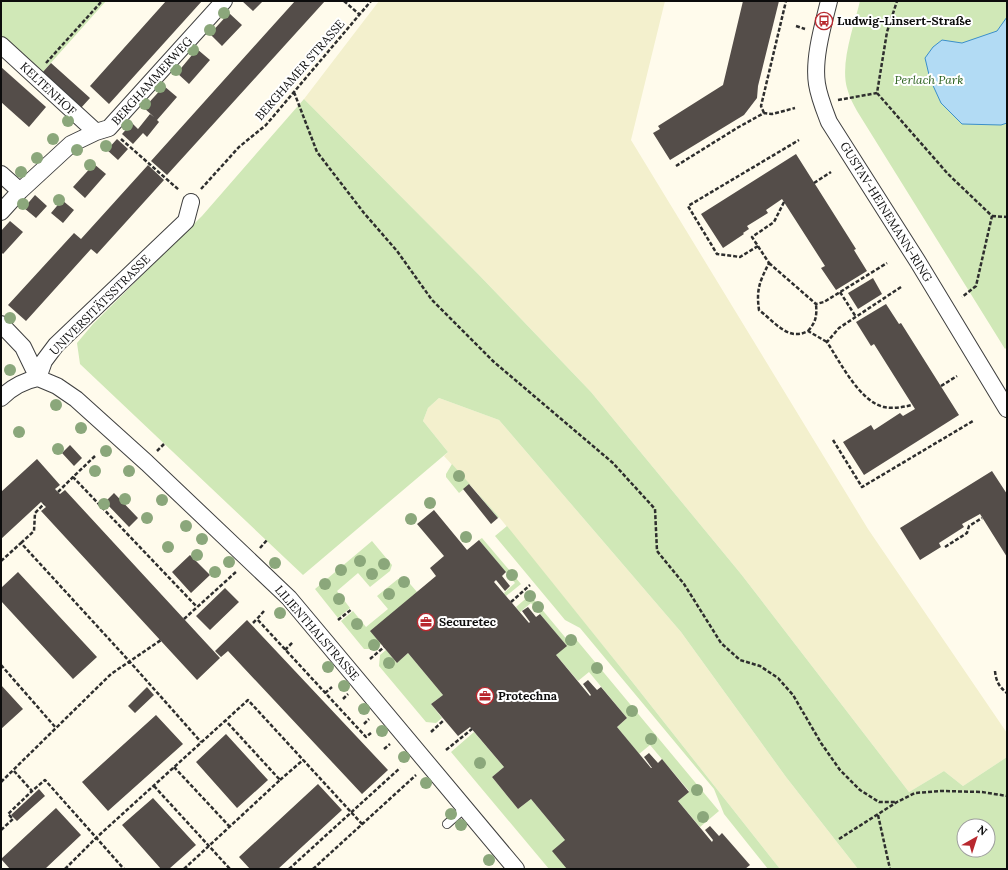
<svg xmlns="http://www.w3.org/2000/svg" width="1008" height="870" font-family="Lora,serif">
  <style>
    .farmland { fill: #f3f0cd }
    .green { fill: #d0e8b7; fill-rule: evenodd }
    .water { fill: #b2dbf4; stroke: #3b8fca }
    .building { fill: #544d49 }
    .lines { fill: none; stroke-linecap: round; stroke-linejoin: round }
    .service-casing { stroke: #3f3f3f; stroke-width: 10 }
    .minor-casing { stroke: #3f3f3f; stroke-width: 18 }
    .path { stroke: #2e2e2e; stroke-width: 2.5; stroke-dasharray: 4 2; stroke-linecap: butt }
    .service { stroke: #fff; stroke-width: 8 }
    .minor { stroke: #fff; stroke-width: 16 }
    .tree { fill: #8ba77b }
    .labels { text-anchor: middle; stroke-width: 4; stroke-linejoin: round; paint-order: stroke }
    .poi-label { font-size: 12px; font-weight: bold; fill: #0c0c0c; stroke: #fff; text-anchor: start }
    .street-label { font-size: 12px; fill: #0c0c0c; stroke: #fff }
    .park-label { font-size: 12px; font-style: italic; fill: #2c621e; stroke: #fff }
  </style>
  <rect width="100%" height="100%" fill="#fffbec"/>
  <path class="farmland" d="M379 1H665L631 140 868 529 1007 733V757L963 786 944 771 909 792 741 574 591 392 480 276 304 99Z
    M439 398 499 420 681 632 786 777 858 869H780L630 679 499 517 444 456 448 452 423 421 428 408Z"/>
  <path class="green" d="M1 1H106L41 74 1 39Z
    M860 1H1007V347L1005 349 857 111C853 104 849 96 847 88 840 63 854 26 860 1Z
    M304 99 480 276 591 392 741 574 909 792 944 771 963 786 1007 757V869H858L786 777 681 632 499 420 439 398 428 408 423 421 448 452 303 575 80 364 77 343 93 324 202 216ZM964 826H988V850H964Z
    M452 464 499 517 498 518 470 484 459 493 446 477V474Z
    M507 526 630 679 780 869H768L724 814 714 789 580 628 565 620 495 536Z
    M482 538 521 584 506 596 504 593 515 583 479 540Z
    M372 541 392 565 390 571 370 587 358 573 337 591 350 608 338 618 315 589Z
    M405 578 417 592 381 644 375 649H364L341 621 353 611 366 627 388 609 377 596 398 579Z
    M530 595 569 642 575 638 719 811 700 827 678 801 689 791 650 745 639 754 617 727 627 718 589 672 578 681 556 655 566 645 531 603 520 612 516 607Z
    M386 650 397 663 408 653 443 695 431 704 442 718 436 723 426 722 379 666 380 655Z
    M474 732 504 767 492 777 518 809 531 799 565 840 567 869H549L451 752Z"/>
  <path class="water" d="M1007 17V123L1001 125 962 124 941 103 930 79 925 58 933 47 942 40 962 43 997 31Z"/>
  <path class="building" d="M166 1H202L109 104 90 86Z
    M242 1H263L253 11Z
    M295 1H325L167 175 151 161Z
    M743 1H779L758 86 757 98 744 115 670 160 653 133 660 129 658 126 723 85Z
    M229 13 242 25 222 46 210 34Z
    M197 49 210 60 189 84 177 73Z
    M51 63 90 98 80 109 41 74Z
    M1 67 46 107 29 127 1 102Z
    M164 86 177 97 157 120 159 122 147 137 143 133 133 144 122 134 132 123 138 129 150 114 154 117 144 108Z
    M117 139 128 149 118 160 107 150Z
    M796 154 856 249 854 250 867 271 836 290 821 268 825 266 782 199 766 210 768 213 747 226 749 229 743 233 744 234 723 248 701 214Z
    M94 164 106 174 85 198 73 187Z
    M148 165 164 180 97 254 91 249 26 321 8 305 74 233 81 239Z
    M35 195 47 206 36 218 24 208Z
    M62 200 74 210 63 223 51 213Z
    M10 221 23 232 3 254 1 252V231Z
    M873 278 882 294 858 309 848 293Z
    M886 304 899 324 901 323 959 415 864 475 843 442 871 425 874 430 900 413 903 416 915 409 874 344 871 346 856 322Z
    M70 445 82 458 74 466 62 453Z
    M37 459 60 485 55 489 60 494 65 490 220 658 197 680 41 511 46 507 41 502 1 539V492Z
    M992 471 1007 494V557L980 514 962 524 964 527 939 543 941 547 920 560 900 528Z
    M469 484 498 518 491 524 463 489Z
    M114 493 138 518 129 527 105 502Z
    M434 510 467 550 479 540 506 572 502 576 510 586 505 591 496 580 494 582 506 596 529 623 530 622 522 611 528 607 536 617 540 614 567 646 556 655 590 696 591 695 583 684 588 680 597 690 601 687 627 718 617 727 651 768H652L644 757 649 753 658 763 662 759 689 792 678 801 712 842 713 840 705 830 710 826 719 836 722 833 750 865 745 869H567L552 851 565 840 531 799 518 809 492 777 504 767 470 727 458 736 431 704 443 695 408 653 397 663 370 631 436 576 430 568 444 556 417 524Z
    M190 555 210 575 191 593 172 572Z
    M18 572 97 657 73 679 1 601V588Z
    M225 588 239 602 210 630 196 616Z
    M247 620 388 770 362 794 228 651 221 657 215 651Z
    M1 685 23 709 1 729Z
    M147 687 154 695 135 713 128 706Z
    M156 715 183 744 108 811 82 782Z
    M226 734 268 780 237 808 196 762Z
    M318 784 342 810 278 869H250L239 857Z
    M39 789 45 796 17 821 11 815Z
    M153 798 196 845 169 869H161L122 825Z
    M56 808 81 835 45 869H10L1 859Z"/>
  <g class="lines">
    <defs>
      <path id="service" d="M447 824 465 808"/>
      <path id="minor" d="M829 1C823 25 813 59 817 84 819 97 824 109 829 122L918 262 1007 409
        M1 45 96 132
        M1 174 20 191
        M1 212 20 191 71 144 96 132 109 128 224 1
        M1 324 23 347 38 378
        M38 378 57 386 76 399 147 463 289 598 516 869
        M38 378 44 361 56 345 186 221 191 202
        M1 398C12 387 23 381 38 378"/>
    </defs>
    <use href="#service" class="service-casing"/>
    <use href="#minor" class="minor-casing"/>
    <path class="path" d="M344 1 360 15
      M796 26 805 29
      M46 63 102 1
      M294 92 317 152 364 213 397 251 432 300 494 362 613 463 655 509 657 551 684 584 721 643 740 660 760 666 778 678 793 695 821 743 840 770 860 790 879 802H897
      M877 93 948 174 992 216 976 286 962 297
      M838 100 877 93 887 32 897 1
      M764 113 761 106 786 1
      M121 139 179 190
      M676 166 737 128 764 113 772 114 795 108
      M814 183 831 172
      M201 189 239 147 266 125 371 1
      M784 202 774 222 752 237 769 263C760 281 756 289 759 310 774 321 788 342 808 331L827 342
      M992 216 1007 217
      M758 246 740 257 717 254 688 206 799 140
      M769 263 816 304 824 302 887 263
      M901 287 839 328 827 342C840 362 860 402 884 407 893 409 904 407 912 405
      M840 292 856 317
      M808 331C816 322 817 316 816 304
      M941 386 957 376
      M833 440 862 487 973 421
      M157 451 164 444
      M95 456 73 477 197 607
      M58 492 73 477
      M21 543 34 531 35 513 44 504
      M945 547 967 533 969 526 982 518
      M260 548 267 540
      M1 561 21 543 130 662 201 742
      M511 602 530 585
      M264 611 257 619 366 737 371 733
      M184 619 237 571
      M338 620 352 609
      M253 623 257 619
      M285 650 293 642
      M370 659 384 647
      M1 665 56 728
      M995 671C996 681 999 687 1007 693
      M325 693 332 687
      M343 699 348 694
      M364 724 369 719
      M431 732 444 720
      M384 749 390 744
      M446 750 472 729
      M174 767 230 827
      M14 771 32 791 45 780 124 869
      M280 780 303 760
      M1 782 111 674 161 640
      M154 786 230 869
      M878 815 890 869
      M1 830 13 819 8 814 32 791
      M839 839 897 802 915 793 941 791 982 792 1007 796
      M65 869 96 838 248 700 362 824
      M184 869 280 780 225 720
      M289 869 400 768
      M313 869 416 775"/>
    <use href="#service" class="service"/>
    <use href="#minor" class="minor"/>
  </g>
  <g class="tree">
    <circle cx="224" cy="13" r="6"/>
    <circle cx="210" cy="30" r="6"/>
    <circle cx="193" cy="50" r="6"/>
    <circle cx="176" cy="70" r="6"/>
    <circle cx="160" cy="87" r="6"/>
    <circle cx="145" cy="104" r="6"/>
    <circle cx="68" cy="121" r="6"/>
    <circle cx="127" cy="125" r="6"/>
    <circle cx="53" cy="139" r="6"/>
    <circle cx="106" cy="146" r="6"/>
    <circle cx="77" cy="150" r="6"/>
    <circle cx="37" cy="158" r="6"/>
    <circle cx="90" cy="165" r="6"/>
    <circle cx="21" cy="172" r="6"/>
    <circle cx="59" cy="200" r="6"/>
    <circle cx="23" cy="204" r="6"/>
    <circle cx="10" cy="318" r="6"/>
    <circle cx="10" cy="370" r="6"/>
    <circle cx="56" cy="405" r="6"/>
    <circle cx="81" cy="428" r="6"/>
    <circle cx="19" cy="432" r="6"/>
    <circle cx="58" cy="449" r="6"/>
    <circle cx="106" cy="451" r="6"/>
    <circle cx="95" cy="471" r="6"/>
    <circle cx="129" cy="471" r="6"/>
    <circle cx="459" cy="476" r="6"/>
    <circle cx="125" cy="499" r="6"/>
    <circle cx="162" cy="500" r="6"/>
    <circle cx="430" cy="503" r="6"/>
    <circle cx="104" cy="504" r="6"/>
    <circle cx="147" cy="518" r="6"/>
    <circle cx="411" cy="519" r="6"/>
    <circle cx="186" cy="526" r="6"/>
    <circle cx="466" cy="537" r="6"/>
    <circle cx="202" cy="539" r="6"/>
    <circle cx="168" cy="547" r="6"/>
    <circle cx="197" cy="555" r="6"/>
    <circle cx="360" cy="561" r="6"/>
    <circle cx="229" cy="562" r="6"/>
    <circle cx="275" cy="563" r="6"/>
    <circle cx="384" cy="564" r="6"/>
    <circle cx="341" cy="570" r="6"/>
    <circle cx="215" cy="572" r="6"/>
    <circle cx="372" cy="574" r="6"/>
    <circle cx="512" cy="575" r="6"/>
    <circle cx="404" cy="582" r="6"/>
    <circle cx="325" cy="584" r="6"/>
    <circle cx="389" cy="594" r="6"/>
    <circle cx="530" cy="596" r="6"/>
    <circle cx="339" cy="599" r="6"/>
    <circle cx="538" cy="607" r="6"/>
    <circle cx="280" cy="613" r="6"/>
    <circle cx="357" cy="624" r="6"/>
    <circle cx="571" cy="640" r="6"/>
    <circle cx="374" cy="645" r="6"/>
    <circle cx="389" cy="663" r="6"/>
    <circle cx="328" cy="667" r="6"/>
    <circle cx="597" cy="668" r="6"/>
    <circle cx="344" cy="686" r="6"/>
    <circle cx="364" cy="709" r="6"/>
    <circle cx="632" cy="711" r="6"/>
    <circle cx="382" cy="731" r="6"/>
    <circle cx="651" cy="739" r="6"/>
    <circle cx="404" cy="757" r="6"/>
    <circle cx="480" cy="763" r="6"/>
    <circle cx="426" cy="783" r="6"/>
    <circle cx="697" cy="790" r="6"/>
    <circle cx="451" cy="814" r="6"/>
    <circle cx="703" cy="817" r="6"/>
    <circle cx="461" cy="825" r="6"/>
    <circle cx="489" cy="860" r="6"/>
  </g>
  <defs>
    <symbol id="bus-ring" viewBox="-11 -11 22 22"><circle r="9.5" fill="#fff" stroke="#b8282e" stroke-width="1.5"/><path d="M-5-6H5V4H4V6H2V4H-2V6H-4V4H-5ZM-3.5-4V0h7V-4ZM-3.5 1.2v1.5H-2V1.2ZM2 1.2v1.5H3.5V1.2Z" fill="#b8282e"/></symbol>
    <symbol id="office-ring" viewBox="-11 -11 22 22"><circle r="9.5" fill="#fff" stroke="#b8282e" stroke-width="1.5"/><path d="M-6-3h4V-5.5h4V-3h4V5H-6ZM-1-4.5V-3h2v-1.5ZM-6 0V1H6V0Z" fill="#b8282e"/></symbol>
  </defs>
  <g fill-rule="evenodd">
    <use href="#bus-ring" x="814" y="11" width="20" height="20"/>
    <use href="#office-ring" x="416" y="612" width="20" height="20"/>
    <use href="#office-ring" x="475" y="686" width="20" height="20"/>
  </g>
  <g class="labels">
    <g class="poi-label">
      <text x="837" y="25">Ludwig-Linsert-Straße</text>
      <text x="439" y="626">Securetec</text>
      <text x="498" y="700">Protechna</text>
    </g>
    <g class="street-label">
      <text transform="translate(300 70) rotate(-49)" y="4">BERGHAMER STRASSE</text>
      <text transform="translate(152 81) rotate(-48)" y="4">BERGHAMMERWEG</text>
      <text transform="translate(48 89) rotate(43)" y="4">KELTENHOF</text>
      <text transform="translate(886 212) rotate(58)" y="4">GUSTAV-HEINEMANN-RING</text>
      <text transform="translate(100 305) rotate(-45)" y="4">UNIVERSITÄTSSTRASSE</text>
      <text transform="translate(317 633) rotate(49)" y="4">LILIENTHALSTRASSE</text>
    </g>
    <g class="park-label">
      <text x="929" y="84">Perlach Park</text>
    </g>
  </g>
  <rect width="1008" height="870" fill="none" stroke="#0c0c0c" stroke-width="4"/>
  <g transform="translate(976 838) rotate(39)"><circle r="19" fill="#ffffff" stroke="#9e9e9e"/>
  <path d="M0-3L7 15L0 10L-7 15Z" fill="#b8282e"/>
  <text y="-6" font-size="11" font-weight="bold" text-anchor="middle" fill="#0c0c0c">N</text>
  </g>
</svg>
